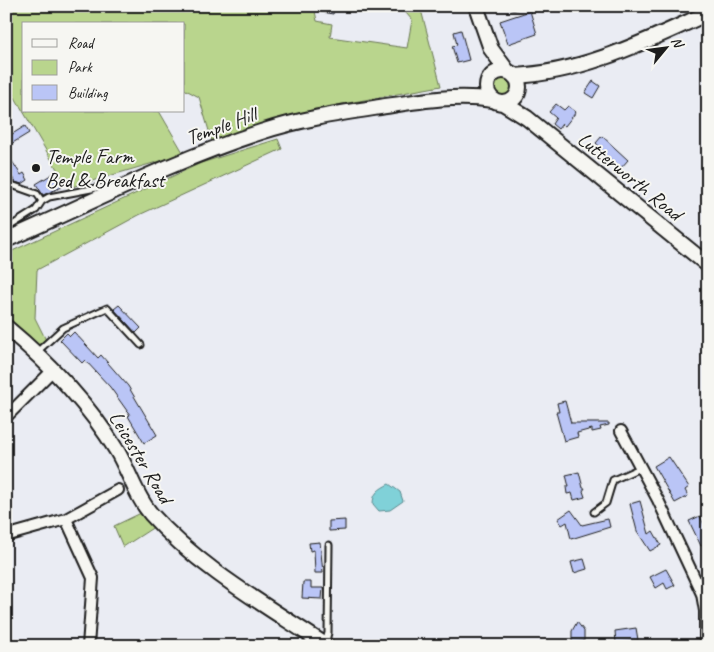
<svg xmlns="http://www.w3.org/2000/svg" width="714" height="652" font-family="Caveat,sans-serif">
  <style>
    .green { fill: #b9d58d; stroke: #6a7854 }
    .water { fill: #80d1d8; stroke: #58898d }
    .building { fill: #bac5f6; stroke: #1c1c1c }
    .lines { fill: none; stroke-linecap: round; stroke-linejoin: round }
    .lane-casing { stroke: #1c1c1c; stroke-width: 9 }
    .street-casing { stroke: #1c1c1c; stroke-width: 14 }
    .secondary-casing { stroke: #1c1c1c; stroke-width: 18 }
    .lane { stroke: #f6f6f2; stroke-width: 5 }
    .street { stroke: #f6f6f2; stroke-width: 10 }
    .secondary { stroke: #f6f6f2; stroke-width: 14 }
    .poi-dot { fill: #1c1c1c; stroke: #f6f6f2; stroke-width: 2 }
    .labels { text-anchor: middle; stroke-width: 4; stroke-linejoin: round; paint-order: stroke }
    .street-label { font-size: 21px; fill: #1c1c1c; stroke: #f6f6f2 }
    .poi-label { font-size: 21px; fill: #1c1c1c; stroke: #f6f6f2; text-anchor: start }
  </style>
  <rect width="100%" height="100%" fill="#eaecf3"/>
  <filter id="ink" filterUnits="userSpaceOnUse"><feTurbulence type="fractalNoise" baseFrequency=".02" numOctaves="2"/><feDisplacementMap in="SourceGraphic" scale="10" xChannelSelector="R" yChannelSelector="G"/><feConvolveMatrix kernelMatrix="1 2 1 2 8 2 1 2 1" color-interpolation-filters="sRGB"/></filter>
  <g filter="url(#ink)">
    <path class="green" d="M6 6H314L317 21 332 24 330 37 407 48 412 20 406 13 405 6H420L441 86 315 109 212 141 199 97 184 89V24H24V111H159L184 154 68 188 6 82Z
      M491 87a12 12 0 1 1 24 0a12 12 0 1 1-24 0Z
      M278 139 282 149 139 215 37 270 35 318 46 340 38 348 6 316 8 253 201 163Z
      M141 513 154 527 123 547 114 526Z"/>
    <path class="water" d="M389 484 400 492 403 501 390 510 379 511 373 504C373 493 379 489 389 484Z"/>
    <path class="building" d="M311 6H335L333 14 311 10Z
      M530 11 537 34 508 44 500 21Z
      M461 30 469 60 457 63 452 46 457 45 454 32Z
      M593 81 600 86 593 98 585 93Z
      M556 104 564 110 568 106 576 112 565 126 562 124 558 129 552 124 556 118 549 112Z
      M25 126 29 133 6 147V138Z
      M602 136 628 160 620 169 598 150 600 147 596 143Z
      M6 152 21 175 24 173 28 180 22 184 15 182 12 177 6 179Z
      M54 173 62 187 43 195 36 184Z
      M119 305 141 328 136 333 114 309Z
      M74 332 98 358 101 355 128 386 157 435 144 443 128 416 130 415 110 387 85 360 82 363 60 340 67 333 70 336Z
      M565 401 571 423H609V425L600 427 601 430 592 432V429L577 433 578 437 564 441 556 412H559L557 403Z
      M669 457 689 487 685 490 688 496 675 503 654 466Z
      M579 472 583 488H585L583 491 585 497 574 500 572 493 567 494 566 487H569L566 475Z
      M640 501 649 534 653 531 661 545 650 551 637 531 630 504Z
      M571 510 582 525 608 519 610 527 571 539 567 522 562 525 558 519Z
      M700 516 708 534V542L701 546 689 521Z
      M345 520V530L329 531V521Z
      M320 542 323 573H315L314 550 310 551 309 543Z
      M584 559 587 569 574 573 571 562Z
      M666 569 675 585 667 589 664 583 656 588 650 577Z
      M303 582H311V588H323L322 599 302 598Z
      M577 622 584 631V641L572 642V631Z
      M636 628 638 640 616 643 615 631Z"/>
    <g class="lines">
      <defs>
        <path id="lane" d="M513 6H514
          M6 183 37 194 42 201 36 210 6 229
          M42 201 49 197 107 186 111 188
          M37 352 63 328 107 308 141 345
          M594 512 606 503 613 480 640 468
          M325 644 328 633 329 545"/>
        <path id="street" d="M6 417 52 371
          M621 431 658 500 702 594 705 611V646
          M66 519 93 578 88 646
          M6 528 9 535 66 519 118 490"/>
        <path id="secondary" d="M476 6 491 49 508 72
          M487 87a16 16 0 1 1 32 0a16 16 0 1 1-32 0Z
          M514 76C583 73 646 41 708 13
          M503 103 527 118 708 265
          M6 240C90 203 174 160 261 132 300 119 341 113 380 107 418 101 455 94 493 100
          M6 327C48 362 89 405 117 451 129 471 136 497 151 514 199 568 267 606 327 646"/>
      </defs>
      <use href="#lane" class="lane-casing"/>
      <use href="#street" class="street-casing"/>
      <use href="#secondary" class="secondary-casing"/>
      <use href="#lane" class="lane"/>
      <use href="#street" class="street"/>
      <use href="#secondary" class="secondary"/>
    </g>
  </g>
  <circle class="poi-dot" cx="36" cy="168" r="5"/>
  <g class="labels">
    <g class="street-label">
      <text transform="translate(221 126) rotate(-20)" y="7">Temple Hill</text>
      <text transform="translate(630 176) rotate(39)" y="7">Lutterworth Road</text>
      <text transform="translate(141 457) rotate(59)" y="7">Leicester Road</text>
    </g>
    <g class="poi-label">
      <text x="46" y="163">Temple Farm<tspan x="46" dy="24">Bed &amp; Breakfast</tspan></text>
    </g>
  </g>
  <rect width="714" height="652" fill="none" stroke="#f6f6f2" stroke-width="25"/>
  <rect x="12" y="12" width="689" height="627" fill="none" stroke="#1c1c1c" stroke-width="2" filter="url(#ink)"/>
  <rect x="22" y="22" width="162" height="90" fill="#f6f6f2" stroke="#9f9f9c"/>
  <rect x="32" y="39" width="25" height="8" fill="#f6f6f2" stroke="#9f9f9c"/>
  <text x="68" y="48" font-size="15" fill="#1c1c1c">Road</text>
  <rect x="32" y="60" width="25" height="15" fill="#b9d58d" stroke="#9f9f9c"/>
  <text x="68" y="72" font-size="15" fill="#1c1c1c">Park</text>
  <rect x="32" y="85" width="25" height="15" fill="#bac5f6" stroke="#9f9f9c"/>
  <text x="68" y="98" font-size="15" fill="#1c1c1c">Building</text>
  <g transform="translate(666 48) rotate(61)" stroke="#f6f6f2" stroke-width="4" paint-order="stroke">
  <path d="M0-4L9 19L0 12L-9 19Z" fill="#1c1c1c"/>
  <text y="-8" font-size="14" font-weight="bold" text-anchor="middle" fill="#1c1c1c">N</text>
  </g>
</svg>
